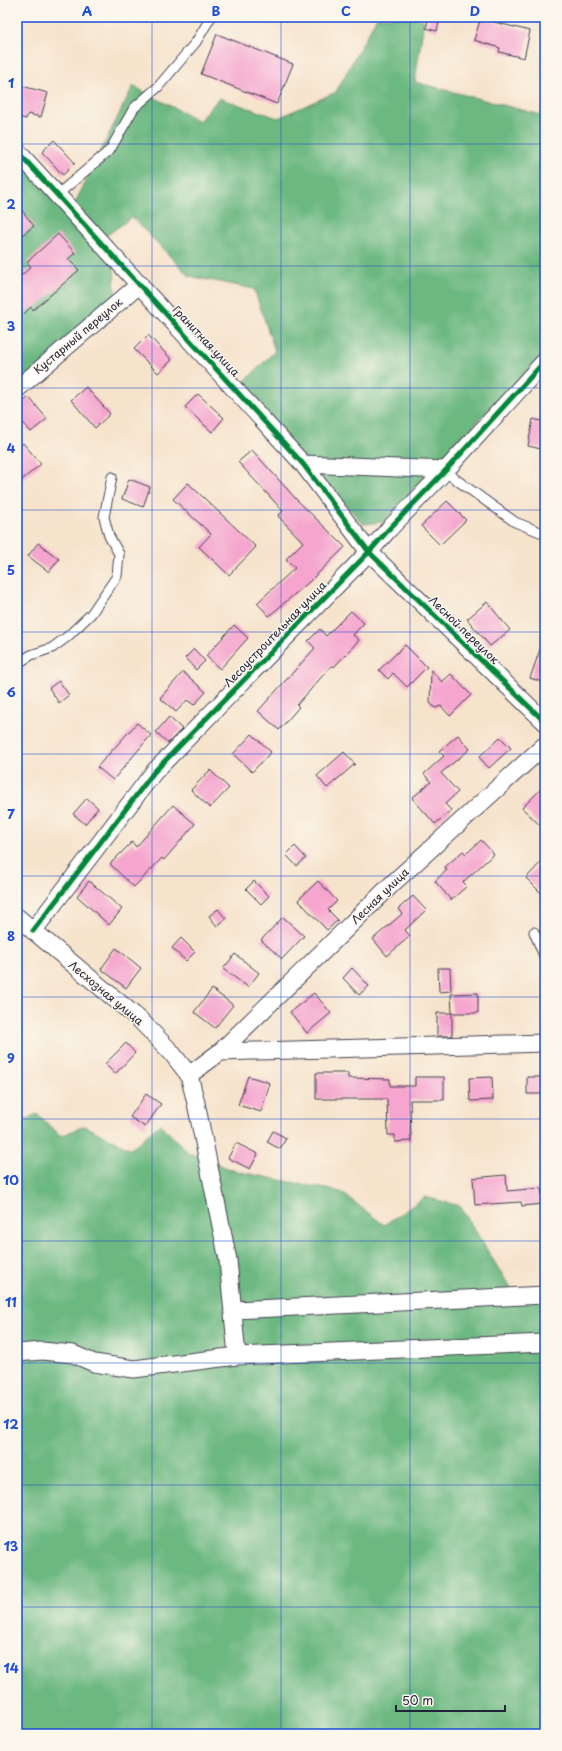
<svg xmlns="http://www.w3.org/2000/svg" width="562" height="1751" font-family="'Playpen Sans',sans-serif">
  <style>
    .forest { fill: #6cb881; stroke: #476d5e }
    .building { fill: #f5a5ce }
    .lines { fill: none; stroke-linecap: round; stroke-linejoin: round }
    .lane-casing { stroke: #423f51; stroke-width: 11 }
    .street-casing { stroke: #423f51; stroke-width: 19 }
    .lane { stroke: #fff; stroke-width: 9 }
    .street { stroke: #fff; stroke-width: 17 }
    .cycleway-casing { stroke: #fbf7ec; stroke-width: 8 }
    .cycleway { stroke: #00873e; stroke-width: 5 }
    .grid { fill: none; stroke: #1d4ed8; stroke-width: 1; stroke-opacity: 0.55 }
    .labels { text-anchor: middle; stroke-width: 3; stroke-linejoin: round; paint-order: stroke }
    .street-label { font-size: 11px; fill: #22223b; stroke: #fbf7ec }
    .neatline { fill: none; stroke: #1d4ed8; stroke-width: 1.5 }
    .grid-label { font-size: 13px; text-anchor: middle; font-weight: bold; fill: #1d4ed8 }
  </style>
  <rect width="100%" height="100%" fill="#fbf7ec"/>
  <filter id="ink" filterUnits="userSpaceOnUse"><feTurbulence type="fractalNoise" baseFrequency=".025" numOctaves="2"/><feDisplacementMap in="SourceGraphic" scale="8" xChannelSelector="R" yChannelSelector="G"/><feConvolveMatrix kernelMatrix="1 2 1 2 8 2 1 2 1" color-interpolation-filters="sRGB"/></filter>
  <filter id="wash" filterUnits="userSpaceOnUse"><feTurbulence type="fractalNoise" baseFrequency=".012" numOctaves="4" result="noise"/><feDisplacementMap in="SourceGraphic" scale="16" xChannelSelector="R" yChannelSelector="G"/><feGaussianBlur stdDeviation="0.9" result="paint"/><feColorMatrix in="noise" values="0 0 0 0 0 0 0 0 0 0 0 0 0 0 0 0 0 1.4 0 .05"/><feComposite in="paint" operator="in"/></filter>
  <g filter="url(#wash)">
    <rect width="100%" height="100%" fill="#f6e3cc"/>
    <path class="forest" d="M377 17H411L424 20 415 82 545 116V352L439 461 383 522 363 524 239 387 275 351 254 289 189 276 132 217 103 238 73 207 133 86 199 121 219 98 278 118 336 92Z
      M17 151 114 257 115 305 17 389Z
      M37 1114 61 1136 84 1126 131 1149 160 1124 189 1153 235 1171 341 1192 384 1225 425 1197 460 1206 516 1297H545V1734H17V1123Z"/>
    <g id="blocks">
      <path class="building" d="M429 17H440L437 31 426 28Z
        M481 17H495L494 22 530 31 524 58 499 52 500 48 474 40Z
        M217 34 293 64 277 104 201 74Z
        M22 86 48 93 41 117 28 114 26 119 17 117V104Z
        M54 140 75 163 63 175 42 152Z
        M17 204 34 226 17 239Z
        M58 234 75 253 68 259 79 270 54 292 33 310 31 307 17 321V279L31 267 27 262Z
        M148 335 172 360 158 373 134 349Z
        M86 387 110 414 95 428 71 400Z
        M198 394 224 418 212 432 185 407Z
        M29 397 47 419 31 432 17 416V407Z
        M533 419 545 422V450L528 446Z
        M23 443 41 464 17 484V448Z
        M252 450 296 499 345 547 309 582 269 616 257 603 295 568 286 559 303 542 278 516 283 511 238 462Z
        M129 479 150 487 143 507 122 499Z
        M188 483 256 547 229 575 199 547 211 534 173 499Z
        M447 501 466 520 440 545 421 526Z
        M38 543 59 559 49 572 28 556Z
        M487 602 510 630 490 646 467 619Z
        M351 611 364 623 353 635 359 640 334 667 332 665 297 705 299 707 279 730 258 711 315 648 308 641 320 629 326 636Z
        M234 625 248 638 220 669 206 656Z
        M543 641 545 642V683L530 678Z
        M405 645 427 667 407 687 393 673 388 679 379 670Z
        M194 649 205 661 196 670 185 658Z
        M431 670 442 682 451 674 471 695 450 716 441 706 435 708 430 703Z
        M183 672 206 692 194 705 187 700 176 712 160 698Z
        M59 681 69 695 59 703 49 688Z
        M169 717 182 729 168 743 156 732Z
        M137 723 151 735 113 780 97 767Z
        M252 734 271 752 252 772 233 754Z
        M458 735 470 749 441 773 458 792 445 804 451 810 435 824 412 798 431 782 424 774 444 756 439 751Z
        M500 737 511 748 489 768 479 757Z
        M344 752 355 764 327 788 317 776Z
        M210 770 229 788 210 808 191 790Z
        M545 785V830L522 808Z
        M87 798 98 808 85 824 73 814Z
        M173 805 195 824 164 860 162 858 134 887 110 864 132 842 136 847Z
        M481 840 494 854 463 882 467 886 451 900 435 881 447 870 445 867 463 851 466 854Z
        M295 846 306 858 297 866 286 855Z
        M545 858V897L526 878Z
        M89 881 122 909 109 925 77 896Z
        M254 881 269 896 261 904 246 889Z
        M318 881 337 901 328 910 338 920 327 930 298 900Z
        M413 896 426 910 405 930 410 936 387 956 373 939 402 914 398 909Z
        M218 909 226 919 217 926 209 916Z
        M283 917 304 936 282 959 261 940Z
        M181 938 195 952 186 961 172 948Z
        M116 948 141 968 126 988 101 969Z
        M235 954 259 973 248 987 223 969Z
        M352 968 369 986 359 995 343 978Z
        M438 968H450L451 991 439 992Z
        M212 989 233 1005 215 1028 194 1012Z
        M314 993 331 1013 307 1033 290 1012Z
        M478 993V1013H452L451 994Z
        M437 1013H452V1036H437Z
        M126 1043 135 1053 115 1074 105 1064Z
        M316 1073H348V1078L390 1079V1086H415V1077H444V1100H410L411 1141 395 1142V1135H388L387 1099H316Z
        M248 1076 270 1083 261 1112 238 1105Z
        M492 1077 493 1100 470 1101 469 1078Z
        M527 1077H545V1094H527Z
        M146 1094 161 1104 145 1127 130 1117Z
        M273 1131 286 1138 280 1149 267 1142Z
        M236 1143 258 1154 250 1169 228 1158Z
        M506 1175 507 1191 541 1188 543 1204 522 1206 521 1202 475 1205 473 1178Z"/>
    </g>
  </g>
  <g filter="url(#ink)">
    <use href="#blocks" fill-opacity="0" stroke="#423f51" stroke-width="1"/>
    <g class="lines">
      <defs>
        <path id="lane" d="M57 195 110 150 134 108 158 87 196 42 211 17
          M447 473 515 522 545 534
          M17 664 31 655 52 648 67 637 91 614 117 576 119 554 109 536 104 517 112 477
          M534 932 545 958"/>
        <path id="street" d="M17 151 303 464 369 552 545 722
          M17 389 140 284
          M303 464 446 470
          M17 917 140 1020 171 1052 189 1075 196 1103 228 1260 237 1356
          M33 931 154 772 369 552 389 529 446 470 545 361
          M220 1052 545 1043
          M189 1075 220 1052 393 883 545 745
          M233 1310 545 1295
          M17 1353 42 1351 73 1354 94 1363 134 1369 237 1356 545 1343"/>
      </defs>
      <use href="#lane" class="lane-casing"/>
      <use href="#street" class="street-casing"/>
      <use href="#lane" class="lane"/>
      <use href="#street" class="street"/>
      <defs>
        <path id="cycleway" d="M17 151 303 464 369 552 545 722
          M33 931 154 772 369 552 389 529 446 470 545 361"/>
      </defs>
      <use href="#cycleway" class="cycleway-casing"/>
      <use href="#cycleway" class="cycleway"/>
    </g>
  </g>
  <path class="grid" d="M152 17V1734M281 17V1734M410 17V1734M17 144H545M17 266H545M17 388H545M17 510H545M17 632H545M17 754H545M17 876H545M17 997H545M17 1119H545M17 1241H545M17 1363H545M17 1485H545M17 1607H545"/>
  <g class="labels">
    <g class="street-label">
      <text transform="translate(78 336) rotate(-40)" y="4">Кустарный переулок</text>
      <text transform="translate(206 341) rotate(47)" y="4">Гранитная улица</text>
      <text transform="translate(464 630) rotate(44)" y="4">Лесной переулок</text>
      <text transform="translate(275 634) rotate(-46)" y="4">Лесоустроительная улица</text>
      <text transform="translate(380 896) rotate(-44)" y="4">Лесная улица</text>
      <text transform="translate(106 993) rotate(40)" y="4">Лесхозная улица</text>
    </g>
  </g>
  <rect width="562" height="1751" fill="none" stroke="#fbf7ec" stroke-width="44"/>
  <path d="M396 1705v6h109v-6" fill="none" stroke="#22223b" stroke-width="2"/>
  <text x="402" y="1705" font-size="12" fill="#22223b" stroke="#fbf7ec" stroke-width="3" paint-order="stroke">50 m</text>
  <rect x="22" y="22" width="518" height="1707" class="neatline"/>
  <g class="grid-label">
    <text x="87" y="16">A</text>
    <text x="216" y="16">B</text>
    <text x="346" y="16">C</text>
    <text x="475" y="16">D</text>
    <text x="11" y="88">1</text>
    <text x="11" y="209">2</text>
    <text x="11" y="331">3</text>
    <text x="11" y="453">4</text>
    <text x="11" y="575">5</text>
    <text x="11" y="697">6</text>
    <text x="11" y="819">7</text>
    <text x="11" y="941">8</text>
    <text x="11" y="1063">9</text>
    <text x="11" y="1185">10</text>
    <text x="11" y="1307">11</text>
    <text x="11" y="1429">12</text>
    <text x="11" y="1551">13</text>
    <text x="11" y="1673">14</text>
  </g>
</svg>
